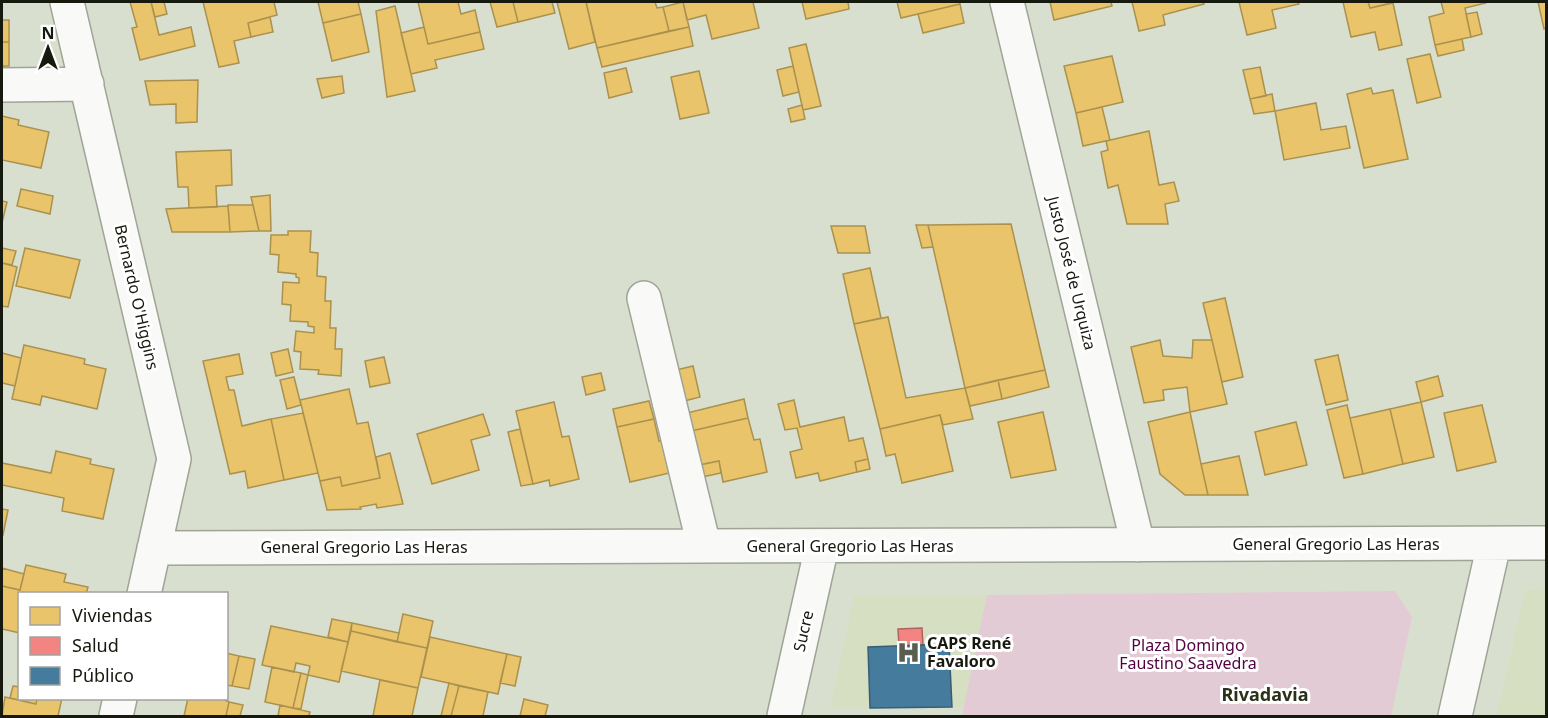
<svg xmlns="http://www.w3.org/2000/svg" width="1548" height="718" font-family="'Noto Sans',sans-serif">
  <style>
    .built { fill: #d6dfc2 }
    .green { fill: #e3cbd5 }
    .homes { fill: #e9c46a; stroke: #aa914e; stroke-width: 1.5 }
    .health { fill: #f28482; stroke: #b0645f; stroke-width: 1.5 }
    .public { fill: #457b9d; stroke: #375e72; stroke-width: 1.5 }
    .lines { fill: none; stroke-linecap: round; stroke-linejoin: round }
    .minor-casing { stroke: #9fa496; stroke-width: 36 }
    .minor { stroke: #f9faf8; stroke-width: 33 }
    .labels { text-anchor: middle; stroke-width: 6; stroke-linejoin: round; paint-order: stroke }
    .street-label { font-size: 16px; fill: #16190e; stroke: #fff }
    .poi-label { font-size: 16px; font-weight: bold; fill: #16190e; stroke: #fff; text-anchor: start }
    .park-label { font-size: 16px; fill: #530141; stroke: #fff }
    .neighbourhood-label { font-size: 18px; font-weight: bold; fill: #2a3118; stroke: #fff }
  </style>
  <rect width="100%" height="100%" fill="#d9dfce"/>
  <path class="built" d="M1546 589V716H1497L1525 590Z
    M987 595 964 707 830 708 854 596Z"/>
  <path class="green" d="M1395 591 1412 617 1391 716H962L987 595Z"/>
  <path class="homes" d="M130 2H151L159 35 191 27 195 46 140 60 132 28 137 27Z
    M151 2H164L167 14 155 17Z
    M203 2H274L277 15 248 23 251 37 234 41 239 63 219 67Z
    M318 2H358L361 14 323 23Z
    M418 2H458L461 14 475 10 480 32 428 44Z
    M490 2H513L518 22 497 27Z
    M513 2H552L555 13 518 22Z
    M557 2H586L595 42 569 49Z
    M586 2H655L657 8 663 7 669 31 597 48Z
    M683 2H753L759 28 712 39 706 15 687 20Z
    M683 2 689 27 669 31 663 7Z
    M802 2H848L849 9 806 19Z
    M897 2H959L960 4 901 18Z
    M1050 2H1111L1112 6 1054 20Z
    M1132 2H1203L1204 4 1163 15 1165 25 1139 31Z
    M1239 2H1298L1299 4 1272 10 1276 28 1247 35Z
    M1343 2H1368L1370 8 1393 3 1402 45 1379 50 1375 32 1351 37Z
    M1368 2H1386L1387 4 1370 8Z
    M1441 2H1486V3L1465 8 1471 37 1435 45 1429 17 1444 13Z
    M1538 2H1546V28L1544 29Z
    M960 4 964 23 923 33 918 14Z
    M395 6 415 91 387 97 376 11Z
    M1477 12 1482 34 1471 37 1466 14Z
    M361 14 369 52 332 61 323 23Z
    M270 17 273 32 251 37 248 23Z
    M2 20H9V42H2Z
    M424 27 428 44 480 32 484 49 435 60 437 68 411 74 401 33Z
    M689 27 693 46 602 67 597 48Z
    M1462 39 1464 50 1438 56 1435 45Z
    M2 42H9V66H2Z
    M806 44 821 106 803 110 789 48Z
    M1430 54 1441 97 1417 103 1407 59Z
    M1112 56 1123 102 1076 113 1064 66Z
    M793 66 799 92 783 96 777 70Z
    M1260 67 1266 96 1250 99 1243 70Z
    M626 68 632 92 609 98 604 73Z
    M699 71 709 113 680 119 671 77Z
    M342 76 344 93 322 98 317 79Z
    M198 80 197 122 176 123V104L150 105 145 81Z
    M1371 88 1373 94 1393 90 1408 159 1364 168 1347 94Z
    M1272 94 1275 111 1254 114 1250 99Z
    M1316 103 1321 130 1346 126 1350 148 1284 160 1275 111Z
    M802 105 805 119 791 122 788 109Z
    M1102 107 1110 140 1083 146 1076 113Z
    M2 116 19 120 18 125 49 132 41 168 2 160Z
    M1149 131 1159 185 1174 182 1179 201 1165 204 1168 224H1127L1118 185 1108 188 1101 152 1108 150 1106 141Z
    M231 150 232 185 216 186 217 207 189 208 188 187H178L176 152Z
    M21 189 53 196 50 214 17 206Z
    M270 195 271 231H259L251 197Z
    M2 201 7 202 2 223Z
    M228 205H253L259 231 230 232Z
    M228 206 230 232H172L166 209Z
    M1011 224 1045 370 965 388 928 225Z
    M916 225H928L933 247 922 248Z
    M831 226H865L870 253H838Z
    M288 231H311L310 252 318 253 317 276 326 277 325 301H331L330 328H336L335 349H342L341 376 318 374 319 370 300 369 301 352 294 351 296 331 314 333V327L308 326V322L290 321 291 305 282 304 283 282 299 283V278L296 277V274L278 272 279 255 270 254 271 235H288Z
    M2 248 16 251 12 265 2 263Z
    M25 248 80 260 70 298 16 286Z
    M2 263 17 267 8 307 2 306Z
    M870 268 881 318 854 324 843 274Z
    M1225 298 1243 377 1222 382 1203 303Z
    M888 317 906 398 965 388 973 419 943 425 940 415 880 429 854 324Z
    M1160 340 1163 356 1192 358 1193 340H1212L1227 404 1190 412 1187 387 1163 390 1164 400 1144 403 1131 347Z
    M24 345 85 359 84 364 106 369 97 409 42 396 40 405 12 399Z
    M288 349 293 372 276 376 271 353Z
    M2 353 21 358 15 386 2 383Z
    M239 354 243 374 226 377 229 390H234L242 426 271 419 284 480 248 488 245 471 230 474 203 361Z
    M1338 355 1348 400 1326 405 1315 360Z
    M384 357 390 383 370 387 365 361Z
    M693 366 700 397 684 401 676 370Z
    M1045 370 1049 387 1002 399 998 380Z
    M601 373 605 390 586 395 582 377Z
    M1438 376 1443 396 1421 402 1416 382Z
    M294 377 301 405 287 409 280 380Z
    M998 380 1002 399 970 406 965 388Z
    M349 389 357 424 368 422 380 478 342 486 340 477 320 481 300 400Z
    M744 399 748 418 691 431 687 413Z
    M794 400 800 427 844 417 849 441 863 438 868 459 855 462 857 472 820 481 818 473 796 478 790 452 802 449 797 428 785 430 778 404Z
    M649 401 654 419 617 427 613 409Z
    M554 402 562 437 569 436 579 479 550 486 549 480 533 484 516 411Z
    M1421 402 1434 457 1403 464 1390 409Z
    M1347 405 1363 474 1344 478 1327 410Z
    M1482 405 1496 462 1457 471 1444 413Z
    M1390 409 1403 464 1363 474 1350 418Z
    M1043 412 1056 470 1011 478 998 422Z
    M1190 412 1201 464 1208 495H1185L1160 474 1148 422Z
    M303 413 318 473 284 480 271 419Z
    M483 414 490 435 471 440 479 470 432 484 417 434Z
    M940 415 953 471 902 483 895 454 886 456 880 429Z
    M748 418 754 440 760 439 767 472 723 482 719 461 699 465 691 431Z
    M654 419 659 441 666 439 674 472 630 482 617 427Z
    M1296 422 1307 465 1265 475 1255 432Z
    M520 429 533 484 521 486 508 432Z
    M56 451 91 459 90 464 114 469 103 519 62 511 64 498 2 485V463L51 473Z
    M390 453 403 504 377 508 376 504 360 507 361 509 327 510 320 481 340 477 342 486 380 478 376 457Z
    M1239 456 1248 495H1208L1201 464Z
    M868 459 870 469 857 472 855 462Z
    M719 461 721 473 702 477 699 465Z
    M2 509 8 510 3 535H2Z
    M26 565 66 574 64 582 88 587 86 594H20V633L2 629V586L20 590Z
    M2 568 24 574 20 590 2 586Z
    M403 614 433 621 427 648 397 642Z
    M332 619 352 623 348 642 328 637Z
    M352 623 399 633 397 642 351 631Z
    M271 626 348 642 339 682 308 675 310 666 296 663 294 672 262 665Z
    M351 631 427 648 418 688 341 671Z
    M430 637 507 654 498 694 421 677Z
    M226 653 239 656 232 686 226 685Z
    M507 654 521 657 515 686 500 683Z
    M239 656 255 659 249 689 232 686Z
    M272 667 301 673 293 708 265 702Z
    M301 673 308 675 301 709 293 708Z
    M380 680 418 688 412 716H373Z
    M449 683 459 686 451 716H441Z
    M13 686 20 687V698H37L36 704 10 698Z
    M459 686 488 692 483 716H451Z
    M5 697 36 704 37 698H62L58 716H2Z
    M188 698H221L229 702 226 716H184Z
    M524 699 548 705 545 716H520Z
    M229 702 243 705 240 716H226Z
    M280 705 310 712 309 716H278Z"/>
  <path class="health" d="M922 628 923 646H899L898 629Z"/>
  <path class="public" d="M949 644 952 707 870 708 868 647Z"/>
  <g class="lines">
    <defs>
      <path id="minor" d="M67 2 174 459 144 594
        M1007 2 1138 545
        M2 85 87 84
        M644 298 704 546
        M154 548 1546 543
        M116 716 120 698
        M784 716 822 546
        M1455 716 1494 544"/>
    </defs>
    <use href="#minor" class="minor-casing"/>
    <use href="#minor" class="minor"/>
  </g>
  <defs>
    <symbol id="hospital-bare" viewBox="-9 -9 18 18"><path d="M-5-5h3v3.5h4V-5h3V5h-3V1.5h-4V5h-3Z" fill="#5a5e51" stroke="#fff" stroke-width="2.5" paint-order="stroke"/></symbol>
  </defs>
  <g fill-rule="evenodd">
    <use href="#hospital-bare" x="892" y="636" width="33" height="33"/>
  </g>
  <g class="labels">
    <g class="street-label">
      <text transform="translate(1072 273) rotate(76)" y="6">Justo José de Urquiza</text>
      <text transform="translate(137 297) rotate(77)" y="6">Bernardo O'Higgins</text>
      <text x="1336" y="550">General Gregorio Las Heras</text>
      <text x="850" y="552">General Gregorio Las Heras</text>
      <text x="364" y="553">General Gregorio Las Heras</text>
      <text transform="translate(803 631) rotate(-77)" y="6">Sucre</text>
    </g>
    <g class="poi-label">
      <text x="927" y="649">CAPS René<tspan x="927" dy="18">Favaloro</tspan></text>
    </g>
    <g class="park-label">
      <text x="1188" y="651">Plaza Domingo<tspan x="1188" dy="18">Faustino Saavedra</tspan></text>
    </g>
    <g class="neighbourhood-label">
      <text x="1265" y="701">Rivadavia</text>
    </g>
  </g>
  <rect width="1548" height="718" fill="none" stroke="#16190e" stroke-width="6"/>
  <rect x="18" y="592" width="210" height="108" fill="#ffffff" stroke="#a2a39f" stroke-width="1.5"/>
  <rect x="30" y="607" width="30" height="18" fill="#e9c46a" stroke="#a2a39f" stroke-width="1.5"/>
  <text x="72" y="622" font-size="18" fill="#16190e">Viviendas</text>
  <rect x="30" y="637" width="30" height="18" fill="#f28482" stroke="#a2a39f" stroke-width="1.5"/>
  <text x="72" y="652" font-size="18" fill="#16190e">Salud</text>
  <rect x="30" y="667" width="30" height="18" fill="#457b9d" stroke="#a2a39f" stroke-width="1.5"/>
  <text x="72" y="682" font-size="18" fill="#16190e">Público</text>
  <g transform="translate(48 48)" stroke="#ffffff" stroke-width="4.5" paint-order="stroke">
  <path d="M0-4.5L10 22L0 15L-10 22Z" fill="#16190e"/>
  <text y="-9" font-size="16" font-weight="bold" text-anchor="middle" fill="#16190e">N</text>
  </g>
</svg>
